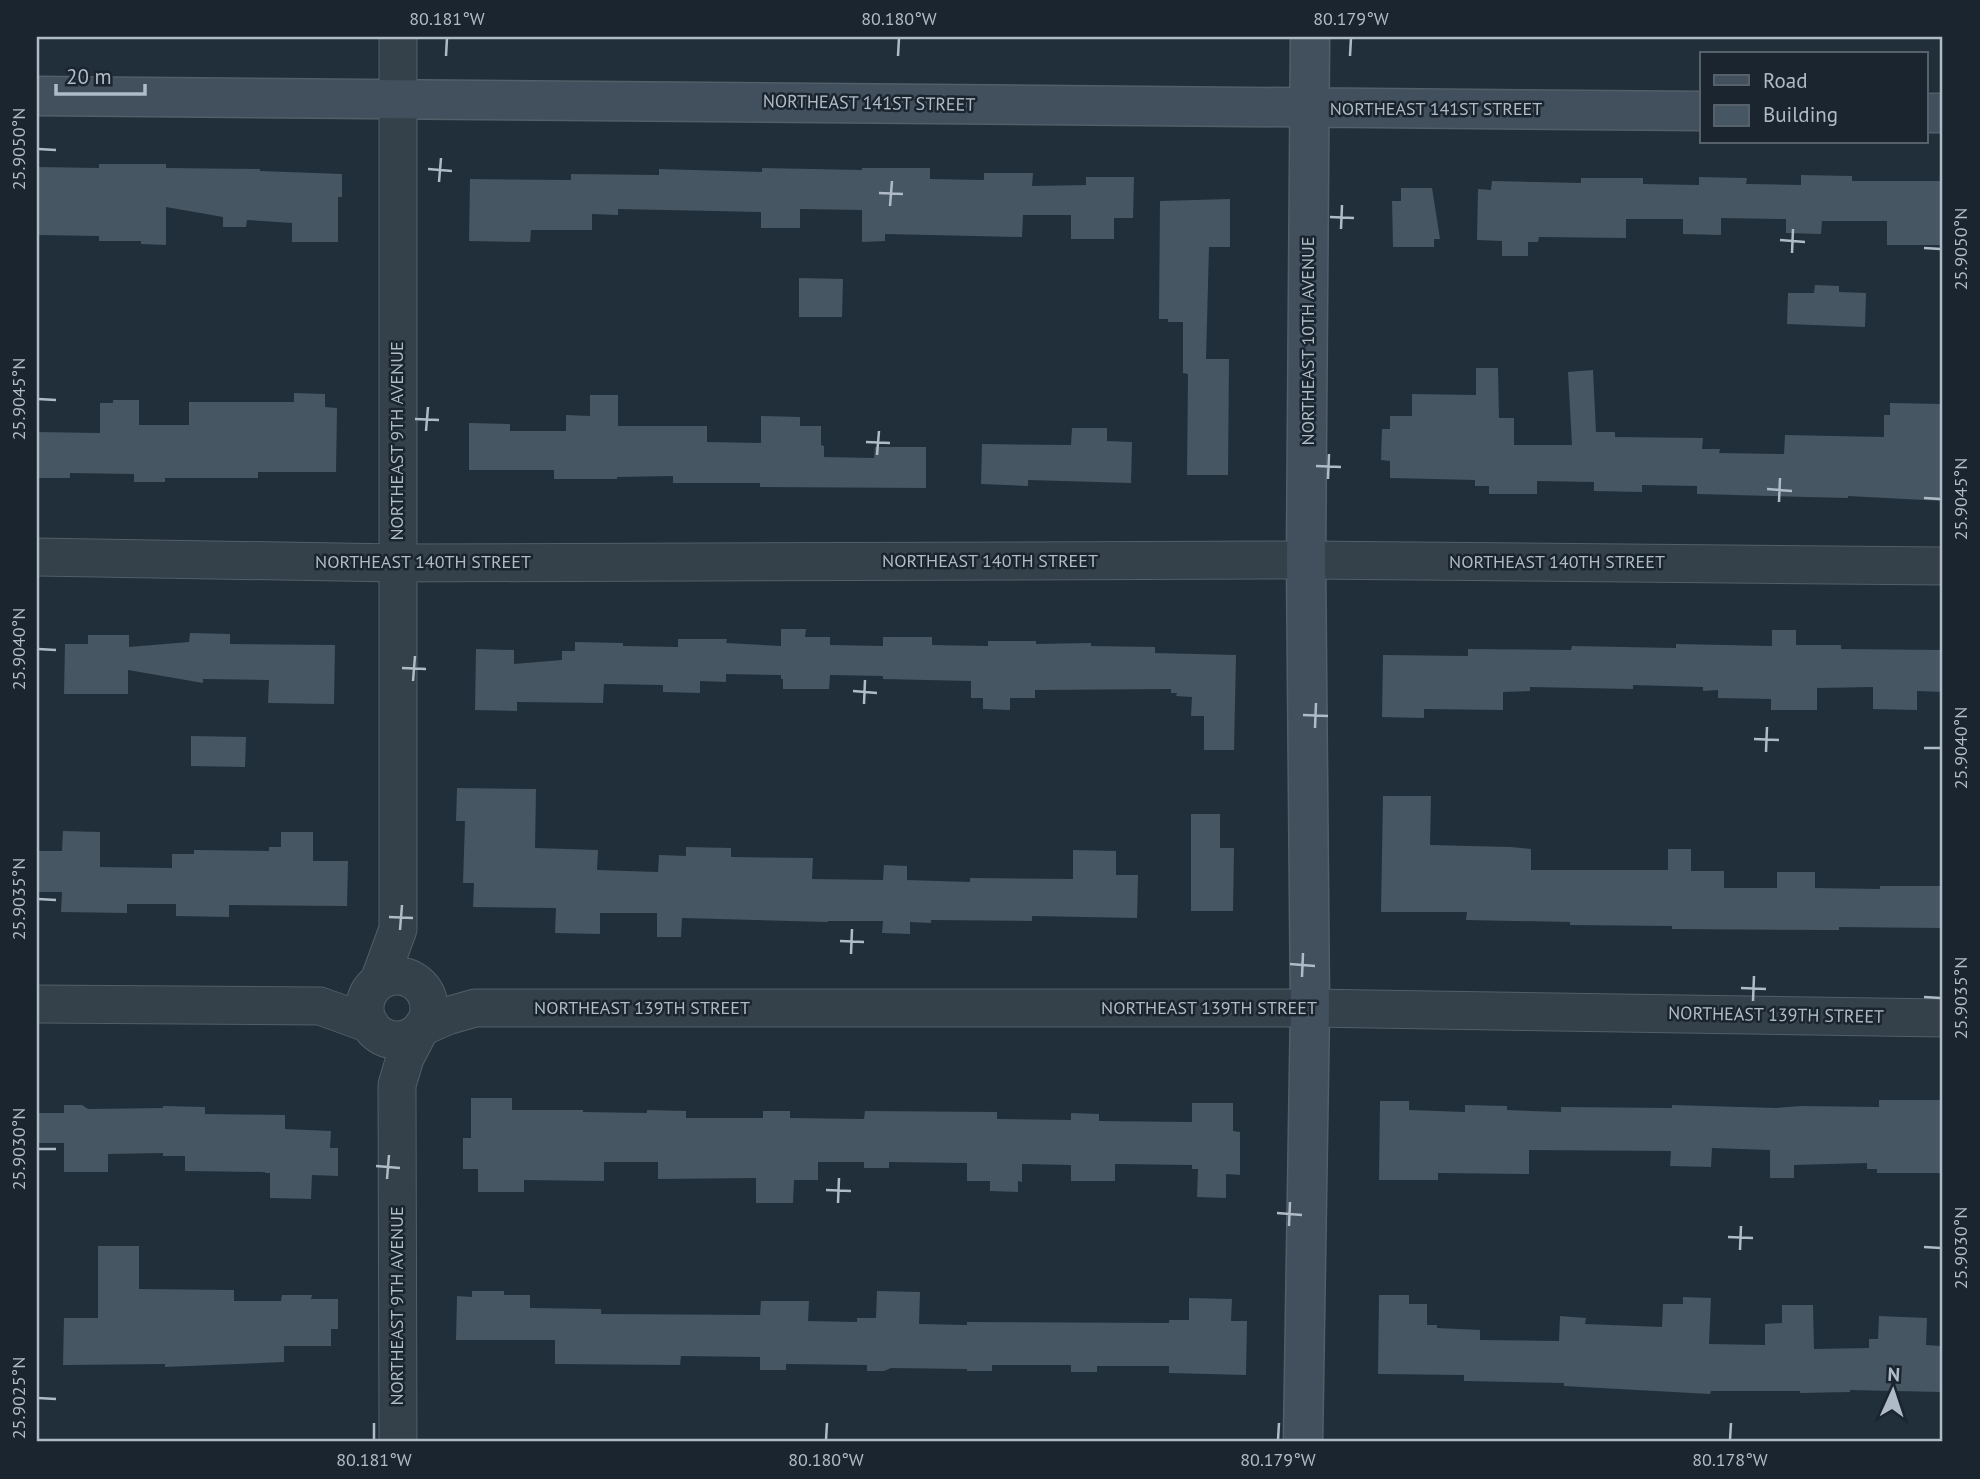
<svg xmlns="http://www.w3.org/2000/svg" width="1980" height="1479" font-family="'PT Sans',sans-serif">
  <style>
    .building { fill: #465663 }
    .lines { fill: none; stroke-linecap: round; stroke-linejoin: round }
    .street-casing { stroke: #525e68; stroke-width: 39 }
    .secondary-casing { stroke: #525e68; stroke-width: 41 }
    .street { stroke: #34404a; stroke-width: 37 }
    .secondary { stroke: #42505d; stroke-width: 38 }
    .ticks { fill: none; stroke: #afbbc6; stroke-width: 2.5 }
    .labels { text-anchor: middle; stroke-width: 5; stroke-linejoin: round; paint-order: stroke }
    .street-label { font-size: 18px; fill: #afbbc6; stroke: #1a252f }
    .neatline { fill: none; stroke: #afbbc6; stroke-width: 2.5 }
    .ticks-label { font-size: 18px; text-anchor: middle; fill: #afbbc6 }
  </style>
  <rect width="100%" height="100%" fill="#212f3a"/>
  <path class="building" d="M99 164H166V168L260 169V171L342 174V197H338V242H292V223L247 220 246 227H223V217L166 207V245L141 244V241H99V236L37 235V167L99 168Z
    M762 168 862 170V168H930V179L984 180V173H1033L1032 186 1086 185V177H1134L1133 218H1114V239H1071V215H1023L1022 237 885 234V241L862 242V210L800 209V228H761V212L618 209V215L592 214V230H531L530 242 469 241 470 179 571 180V174L659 175V169L762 172Z
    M1801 175 1852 176V181H1943V245H1887V221H1822L1821 234 1786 233V219L1721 218V235L1683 234V219H1626V238L1539 237 1538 242H1528V256H1502V241L1477 240 1478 189 1491 190 1492 181 1581 183V178H1643V184L1699 185V177L1747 178 1746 184 1801 185Z
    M1401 188H1432L1440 239H1434V247H1393L1392 201H1401Z
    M1230 199V247H1209L1206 359H1229L1228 475H1187L1188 374 1183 373V322H1168V319H1159L1160 201Z
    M799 278 843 279 842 317H799Z
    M1815 285 1839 286V292L1866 293 1865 327 1787 324 1788 293H1814Z
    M1476 368H1498L1499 418H1514V445H1572L1568 372 1593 370 1596 432H1615V437L1703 438 1702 449H1720L1719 453 1784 454 1785 435 1884 437V415H1890V403L1943 404V501L1848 496V498L1697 494V486L1642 485V492L1594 491V482L1537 481V494H1489V486H1475V480L1390 478V461L1381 460 1382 429H1390V416H1412V394L1476 395Z
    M294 393 325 394V407L337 408 336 472H258V478H165V482H134V474L70 473V478H37V432L100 433V403H113V400H139V425H189V402H294Z
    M590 395H618V426H707V442L761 443V416L800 417V426H821V445L824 446V457L874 458 875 447H926V488L760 487V483H673V476L617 477V479H554V470H469V423L510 424V431H566V415L590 416Z
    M1072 428H1107V441L1132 442 1131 483 1028 480V486L981 484 982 444 1071 445Z
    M781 629H806L805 637H830V645L883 646V637H932V645L988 646V641H1036V644L1091 643V646L1155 647V653L1236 655 1234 750H1204V716H1191L1192 697 1176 696 1177 693H1171V689L1035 690V698H1010V710L983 709V698H971V681L883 679V676L830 675 829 689H783V679H781V675L726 674V682L700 681V693L663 692V685L604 684 603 703 517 702V711L475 710 476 649 514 650V664L562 660V651H575V642L623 643V646L678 647V639H727L726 643 781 646Z
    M1772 630H1796V645H1841V649L1943 650V692L1917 691V710L1873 709V687L1817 688V710H1771V699L1718 698V690L1703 691V687L1633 685V689L1530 687V691L1503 692V710L1424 709V718L1382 717 1383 655 1468 656V649L1571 650 1572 646 1676 648V644L1772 646Z
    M190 633 230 634V644L335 645 334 704 268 703 269 680 203 679V683L128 670V694H64L65 644H88V635H129V647L189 642Z
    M191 736 246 737 245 767 191 766Z
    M457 788 536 789 535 848 598 850 597 870 658 872 659 855 686 856V847L731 848V857L813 858 812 879 883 880 884 865 907 866V880L970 882V878L1073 879V850L1116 851V875H1138L1137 918 1032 916V921L931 920V923L910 922V934L882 933 883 921H828V922L682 918 681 937H657V913H600V934L555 933 556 908 473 907 474 883H463L465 821H456Z
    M1383 796H1431L1430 845 1511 847 1531 849V870H1668V849H1691V871H1724V888H1777V872H1815V888L1880 889V886H1942L1941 928 1839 927V930L1672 929V926L1570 925V922L1466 920 1467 912H1381Z
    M1191 814H1220V848H1234L1233 911H1191Z
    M63 831 100 832V867L172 868V854H194V850L269 851V847H281V832H313V861H348L347 906 229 905V917L176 916V904H127V913L61 912 62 892H37V851H62Z
    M471 1098H512V1110H583V1112L647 1113V1110L686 1111V1118H763V1111H790V1118L864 1119 865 1111 997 1112V1119L1071 1120V1113L1099 1114V1121L1192 1122V1103H1233V1131L1240 1132V1175L1226 1174V1198L1197 1197 1198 1169H1192V1165L1115 1164V1181H1071V1165L1022 1164V1182L1018 1181V1192L990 1191V1181H967V1163L889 1162V1168H864V1162H818V1180H794L793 1203H756V1178L658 1179V1162H604V1181L524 1180V1192H478V1169H463V1138H471Z
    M1879 1100H1942L1941 1173H1877V1169H1867V1163L1794 1165V1178H1770V1150L1712 1148 1711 1167 1670 1166 1671 1151 1529 1150V1174L1438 1173V1180H1379L1380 1101H1409V1110L1465 1112V1105L1507 1106V1110L1561 1112V1107L1672 1108V1105L1776 1108 1801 1106 1879 1107Z
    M64 1105H82L88 1109 163 1108V1106L205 1107V1114L285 1115V1129L331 1131 330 1148H338V1176L312 1175 311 1199 270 1198V1173H265V1172L185 1171V1156H163V1153L108 1154V1172H64V1143H37V1113H64Z
    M98 1246H139V1289L234 1290V1301H281L282 1295H312L311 1299H338V1329H331V1346H284V1362L165 1367V1364L63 1365 64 1318H98Z
    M472 1291H504V1295H530V1308L601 1309V1314L760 1315 761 1301H809L808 1321 857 1322V1318H876L877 1291 920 1292 919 1324 967 1325V1322L1169 1323V1320H1189V1298L1232 1299 1231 1321H1247L1246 1375 1169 1373V1366H1097V1372H1071V1365H992V1371H967V1369L891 1368 884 1371H867V1365L786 1364V1370H760V1357L681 1356 680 1365 555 1364V1340H456L457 1296 472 1297Z
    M1379 1295H1409V1304H1427V1325H1437V1328L1480 1330V1340L1559 1341 1560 1316 1586 1318 1585 1324 1662 1327 1663 1304H1683V1297L1711 1298 1709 1344 1765 1345V1324L1782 1323V1305H1813L1814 1349 1869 1348V1339H1878L1879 1316 1927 1318 1926 1345 1941 1346 1940 1392 1850 1390V1392L1800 1393V1391H1711L1710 1394 1564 1386V1383L1464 1381V1375L1378 1374Z"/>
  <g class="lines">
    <defs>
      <path id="street" d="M37 557 397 563 1306 560 1943 566
        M365 1008a32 32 0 1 1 64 0a32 32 0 1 1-64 0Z
        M379 981 398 929V37
        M37 1004 320 1006 370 1024
        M422 1027 447 1016 475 1008H1310L1943 1018
        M398 1442 397 1085 405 1058 419 1031"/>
      <path id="secondary" d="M37 96 1702 111
        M1926 113H1943
        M1303 1442 1310 1008 1306 560 1310 37"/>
    </defs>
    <use href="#street" class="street-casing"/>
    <use href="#secondary" class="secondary-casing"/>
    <use href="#street" class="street"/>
    <use href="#secondary" class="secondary"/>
  </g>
  <path class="ticks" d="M446 56 447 38M898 56 899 38M1350 56 1351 38M38 149 56 150M428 169 452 171M439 182 441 158M879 193 903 194M890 206 892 181M1330 217 1354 218M1341 229 1342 205M1780 240 1805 242M1924 248 1941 249M1792 253 1793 229M38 399 56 400M415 419 439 420M426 431 428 407M866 442 890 443M877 455 879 431M1316 466 1341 467M1328 479 1329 454M1767 489 1792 491M1924 498 1941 499M1779 502 1780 478M38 649 56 650M402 668 426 669M413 681 415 656M853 691 877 693M864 704 865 680M1303 715 1328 716M1315 728 1316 703M1754 739 1779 740M1924 748H1941M1766 752 1767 727M38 899 56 900M389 917 413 918M400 930 402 905M840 941 864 942M851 954 852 929M1290 964 1315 966M1302 977 1303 953M1741 988 1766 989M1924 997 1941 998M1753 1001 1754 976M38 1149H56M376 1166 400 1168M387 1179 389 1155M826 1190 851 1191M838 1203 839 1178M1277 1213 1302 1215M1289 1226 1290 1202M1728 1237 1753 1238M1924 1247 1941 1248M1740 1250 1741 1226M38 1398 56 1399M374 1440V1423M826 1440 827 1423M1278 1440 1279 1423M1730 1440 1731 1423"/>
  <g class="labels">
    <g class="street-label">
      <text transform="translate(869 103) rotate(1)" y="6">NORTHEAST 141ST STREET</text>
      <text x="1436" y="115">NORTHEAST 141ST STREET</text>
      <text transform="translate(1308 341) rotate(-90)" y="6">NORTHEAST 10TH AVENUE</text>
      <text transform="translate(397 441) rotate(-90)" y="6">NORTHEAST 9TH AVENUE</text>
      <text x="990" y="567">NORTHEAST 140TH STREET</text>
      <text x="423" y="568">NORTHEAST 140TH STREET</text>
      <text x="1557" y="568">NORTHEAST 140TH STREET</text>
      <text x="642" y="1014">NORTHEAST 139TH STREET</text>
      <text x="1209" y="1014">NORTHEAST 139TH STREET</text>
      <text transform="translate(1776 1015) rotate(1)" y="6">NORTHEAST 139TH STREET</text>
      <text transform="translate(397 1306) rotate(-90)" y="6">NORTHEAST 9TH AVENUE</text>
    </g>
  </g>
  <rect width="1980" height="1479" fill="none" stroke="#1a252f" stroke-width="77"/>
  <rect x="1700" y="52" width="228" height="91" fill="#1a252f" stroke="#56616b" stroke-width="2"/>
  <rect x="1714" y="75" width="35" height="10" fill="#42505d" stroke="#56616b" stroke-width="2"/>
  <text x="1763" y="88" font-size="21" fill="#afbbc6">Road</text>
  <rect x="1714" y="105" width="35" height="21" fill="#465663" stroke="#56616b" stroke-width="2"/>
  <text x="1763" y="122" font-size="21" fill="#afbbc6">Building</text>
  <g transform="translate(1893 1391) rotate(3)" stroke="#1a252f" stroke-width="5" paint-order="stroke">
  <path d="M0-5L12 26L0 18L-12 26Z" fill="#afbbc6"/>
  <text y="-10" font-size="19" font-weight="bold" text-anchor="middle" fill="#afbbc6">N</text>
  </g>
  <path d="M56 84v10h89v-10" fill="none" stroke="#afbbc6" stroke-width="3.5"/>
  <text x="66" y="84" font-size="21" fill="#afbbc6" stroke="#1a252f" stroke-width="5" paint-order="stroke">20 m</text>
  <rect x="38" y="38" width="1903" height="1402" class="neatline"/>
  <g class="ticks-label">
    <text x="447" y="25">80.181°W</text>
    <text x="899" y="25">80.180°W</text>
    <text x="1351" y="25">80.179°W</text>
    <text transform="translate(19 149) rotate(-90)" y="6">25.9050°N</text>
    <text transform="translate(1961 249) rotate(-90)" y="6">25.9050°N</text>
    <text transform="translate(19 399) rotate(-90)" y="6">25.9045°N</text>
    <text transform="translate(1961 499) rotate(-90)" y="6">25.9045°N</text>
    <text transform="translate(19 649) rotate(-90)" y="6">25.9040°N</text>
    <text transform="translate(1961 748) rotate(-90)" y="6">25.9040°N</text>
    <text transform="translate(19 899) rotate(-90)" y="6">25.9035°N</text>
    <text transform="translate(1961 998) rotate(-90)" y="6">25.9035°N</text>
    <text transform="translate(19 1149) rotate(-90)" y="6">25.9030°N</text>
    <text transform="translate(1961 1248) rotate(-90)" y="6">25.9030°N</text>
    <text transform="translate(19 1398) rotate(-90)" y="6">25.9025°N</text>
    <text x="374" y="1466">80.181°W</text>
    <text x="826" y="1466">80.180°W</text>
    <text x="1278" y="1466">80.179°W</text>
    <text x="1730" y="1466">80.178°W</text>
  </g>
</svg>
